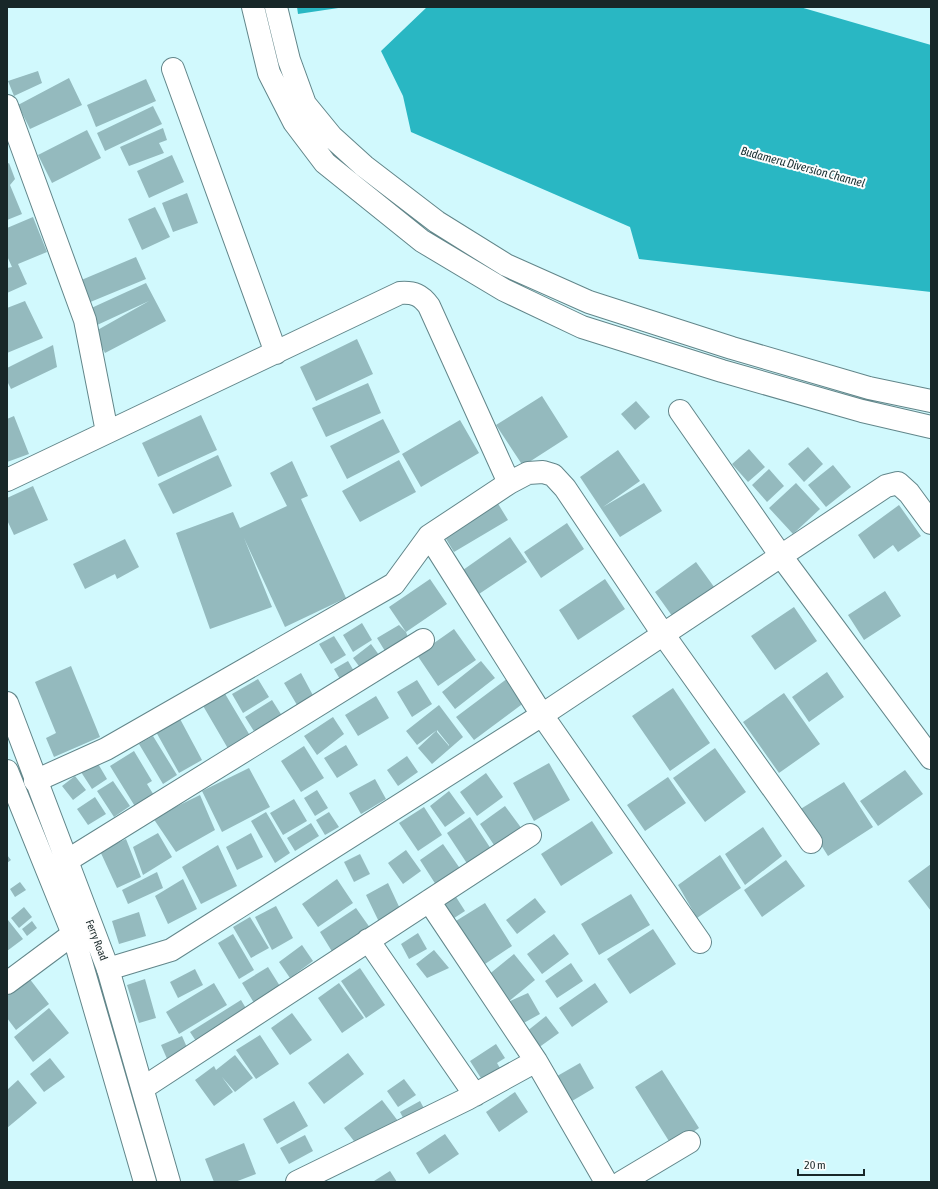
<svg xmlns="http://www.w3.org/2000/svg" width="938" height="1189" font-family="'Asap Condensed',sans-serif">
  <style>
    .water { fill: #29b7c3 }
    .building { fill: #94babe; fill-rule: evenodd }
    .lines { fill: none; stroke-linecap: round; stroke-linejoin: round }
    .street-casing { stroke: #62868a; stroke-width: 24 }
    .secondary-casing { stroke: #62868a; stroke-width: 24 }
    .street { stroke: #fff; stroke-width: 22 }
    .secondary { stroke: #fff; stroke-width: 22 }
    .labels { text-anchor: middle; stroke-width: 4; stroke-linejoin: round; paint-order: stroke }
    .street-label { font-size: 11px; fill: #182728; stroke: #fdfdfd }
    .water-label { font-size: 12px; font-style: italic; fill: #193032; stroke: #fdfdfd }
  </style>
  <rect width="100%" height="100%" fill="#d1f9fd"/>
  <path class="water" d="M297 7H345L298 14Z
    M427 7H800L931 45V292L639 259 630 227 411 132 403 96 381 51Z"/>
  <path class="building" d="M38 71 42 83 14 96 8 81Z
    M69 78 82 105 30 129 18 105Z
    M146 79 156 101 96 127 87 105Z
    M153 106 162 124 105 151 97 133Z
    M163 128 167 140 159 143 164 153 129 166 120 147Z
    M87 130 101 158 52 183 38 155Z
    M172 155 184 182 149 198 137 171Z
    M9 163 15 179 10 185 22 214 7 220V164Z
    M187 193 198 223 173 232 162 203Z
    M155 207 170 237 142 250 128 219Z
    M33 217 47 252 18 264 27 284 7 293V268L12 267 7 256V228Z
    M136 257 146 279 88 303 79 281Z
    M146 283 166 321 105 353 94 332 149 301 95 326 87 310Z
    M25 301 43 338 7 353V308Z
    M357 339 373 374 316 401 300 367Z
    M53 345 57 367 11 389 7 381V368Z
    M368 383 381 413 326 437 312 408Z
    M542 396 568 437 523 466 496 425Z
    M636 401 650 417 635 430 621 414Z
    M201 415 217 450 158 477 142 443Z
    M14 416 29 454 7 462V419Z
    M383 419 400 452 347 479 330 446Z
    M460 420 479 453 421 487 402 454Z
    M808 447 823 464 804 482 788 464Z
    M749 449 765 467 748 482 732 464Z
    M618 450 640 481 603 507 644 483 662 511 620 537 580 477Z
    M218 455 232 486 173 514 158 484Z
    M399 460 416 492 360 522 342 491Z
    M292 461 308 496 301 499 346 598 285 627 244 538 272 607 210 629 176 533 233 512 240 528 287 506 270 473Z
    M833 465 851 487 826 507 808 485Z
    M769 469 784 486 767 502 752 485Z
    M796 483 820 509 793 534 769 508Z
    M33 486 48 520 14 535 7 520V498Z
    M497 502 508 520 454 552 443 534Z
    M899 505 921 536 898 552 893 545 874 559 858 535Z
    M567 523 584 549 541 578 524 552Z
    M510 537 527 562 479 594 463 570Z
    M125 539 139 567 117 579 115 574 85 589 73 564Z
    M696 562 717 591 675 620 655 592Z
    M430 579 447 604 406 632 389 607Z
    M605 579 625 609 578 640 559 610Z
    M885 591 901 616 864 640 848 615Z
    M794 607 817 641 775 670 751 636Z
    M362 623 372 640 353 652 343 635Z
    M399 625 406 632 410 643 388 656 377 638Z
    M454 629 476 660 438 686 417 655Z
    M334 636 346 655 331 664 319 644Z
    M371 644 382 659 364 673 353 658Z
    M348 661 358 678 344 686 334 669Z
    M481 661 495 678 455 709 442 692Z
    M71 666 100 737 54 757 46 738 56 733 35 682Z
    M827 672 844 697 809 722 792 697Z
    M301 673 316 701 300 710 284 683Z
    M512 675 529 699 474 740 456 717Z
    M258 679 269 697 243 713 232 694Z
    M417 680 432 704 412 717 397 692Z
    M673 688 710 743 670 771 632 716Z
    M224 692 252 739 230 752 202 704Z
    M784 693 820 744 779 773 743 722Z
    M376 696 389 718 358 736 345 715Z
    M272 700 284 719 257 736 245 717Z
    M439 705 463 737 432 764 418 748 437 730 417 745 406 731ZM437 730 449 745V746L437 732Z
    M179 717 202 760 179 773 155 730Z
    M333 717 344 734 317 755 304 736Z
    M153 736 177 775 163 784 139 744Z
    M346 745 358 765 337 778 324 758Z
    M304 746 324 778 301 792 281 761Z
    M715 748 746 792 705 822 673 778Z
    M134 751 152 781 147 784 155 797 136 808 110 766Z
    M407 756 418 772 398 786 387 770Z
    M97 762 107 779 92 789 81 772Z
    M549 763 570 800 534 821 513 783Z
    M249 768 270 807 222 832 202 791Z
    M905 770 923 794 878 826 860 801Z
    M486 773 503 797 477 816 460 792Z
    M75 776 86 790 73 800 62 786Z
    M668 777 686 803 645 831 627 805Z
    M375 779 386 799 361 814 349 793Z
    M113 781 130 806 114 817 97 791Z
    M844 782 873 827 828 856 799 810Z
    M317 790 328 808 315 816 304 798Z
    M449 791 465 813 445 827 430 806Z
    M200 795 215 830 176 852 153 818Z
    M95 797 106 814 88 825 77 809Z
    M294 799 307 821 283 835 270 813Z
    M505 806 522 829 496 848 480 824Z
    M424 807 442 835 418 851 399 823Z
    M266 812 290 853 275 863 251 821Z
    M329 812 339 827 325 835 316 820Z
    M470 817 491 849 468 865 447 833Z
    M592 821 613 853 561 886 541 854Z
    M311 823 319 836 295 851 287 838Z
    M763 827 782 856 745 885 725 854Z
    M158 833 172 857 143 875 133 847Z
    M251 833 263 857 237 870 226 847Z
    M126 839 141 877 117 888 100 851Z
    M443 844 461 870 438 888 420 860Z
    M218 845 237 886 201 904 182 867Z
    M406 850 421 871 403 884 388 863Z
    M360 854 370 874 354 882 344 862Z
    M7 855 11 860 7 863Z
    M720 855 741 888 697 918 678 885Z
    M786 860 805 886 762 917 744 890Z
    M931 864V911L908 881Z
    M157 872 163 888 128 904 122 890Z
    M183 879 197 909 168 924 155 896Z
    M337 879 353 903 318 927 302 904Z
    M20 882 26 890 15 897 10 889Z
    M388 883 402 913 380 924 366 895Z
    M631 894 650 925 599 955 581 924Z
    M456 897 465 911 448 922 439 908Z
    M535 898 546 912 517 934 506 920Z
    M485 903 512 946 479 968 451 924Z
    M276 906 293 938 272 950 255 917Z
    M24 907 32 917 19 928 11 918Z
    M356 908 373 932 336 958 320 932Z
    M139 912 146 936 119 944 112 921Z
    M250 917 269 948 251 958 233 927Z
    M8 920 23 939 7 951V921Z
    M32 921 37 928 27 936 22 929Z
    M653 929 676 964 630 994 607 959Z
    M418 933 427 949 409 959 401 944Z
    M233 934 254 970 239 979 218 943Z
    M554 934 569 954 542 974 527 954Z
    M302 945 313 961 290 978 279 962Z
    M434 950 449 968 427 978 416 964Z
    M514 954 535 980 508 1002 528 993 540 1014 520 1025 487 976Z
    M571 963 583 981 557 998 545 981Z
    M268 967 283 991 257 1008 242 983Z
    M360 968 385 1005 366 1018 341 981Z
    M195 969 203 985 178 998 170 982Z
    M29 978 49 1004 16 1030 7 1018V996Z
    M145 979 156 1018 139 1023 127 985Z
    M214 983 227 1005 179 1034 166 1012Z
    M339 983 364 1018 342 1033 318 998Z
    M595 983 608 1002 572 1027 559 1008Z
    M241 1000 250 1015 200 1047 190 1032Z
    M49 1008 69 1033 33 1062 14 1037Z
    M292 1013 312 1040 290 1055 271 1028Z
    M546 1016 559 1033 538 1048 526 1032Z
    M260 1035 279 1064 256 1079 236 1050Z
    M182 1036 189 1052 168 1061 161 1045Z
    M496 1044 505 1058 497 1063 504 1075 486 1086 470 1061Z
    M348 1053 364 1074 324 1104 308 1083Z
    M235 1055 253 1078 235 1092 222 1077 233 1092 214 1106 195 1080 214 1066 216 1070Z
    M50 1058 65 1077 44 1092 30 1074Z
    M580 1063 594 1088 567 1104 552 1079Z
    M662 1070 699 1128 672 1146 635 1087Z
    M404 1079 416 1095 398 1107 387 1091Z
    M18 1080 37 1103 7 1128V1090Z
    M515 1092 528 1112 499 1132 486 1112Z
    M382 1100 398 1121 360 1149 344 1128Z
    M294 1101 308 1126 277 1144 263 1119Z
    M420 1101 427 1114 407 1125 400 1112Z
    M445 1134 459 1154 429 1174 416 1153Z
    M305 1135 313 1151 289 1164 280 1148Z
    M244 1143 256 1174 235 1182H214L205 1159Z
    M390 1171 397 1182H375L374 1181Z"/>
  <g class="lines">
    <defs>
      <path id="street" d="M173 69 276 353
        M7 106 85 320 107 432
        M680 411 781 556 931 758
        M7 480 400 293C414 292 421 295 429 306L509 483
        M429 536 542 715 700 942
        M35 781 106 749 394 584 429 536 509 483 528 473 543 472 553 475 565 488 663 634 811 842
        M68 860 423 640
        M429 901 536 1061 606 1182
        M368 940 475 1095
        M108 969 171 950 542 715 886 486 898 483 909 493 931 523
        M7 983 73 934 90 926
        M143 1088 530 835
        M297 1182 467 1099 536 1061
        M622 1182 689 1142"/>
      <path id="secondary" d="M253 7 269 73 294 122 325 163 422 241 504 290 582 327 722 371 862 411 931 427
        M276 7 289 60 305 104 332 137 364 166 437 222 506 265 589 302 732 348 869 388 931 401
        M7 703 108 969 169 1182
        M7 771 73 934 145 1182"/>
    </defs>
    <use href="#street" class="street-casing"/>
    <use href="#secondary" class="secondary-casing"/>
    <use href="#street" class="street"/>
    <use href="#secondary" class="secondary"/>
  </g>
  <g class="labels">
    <g class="street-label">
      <text transform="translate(97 940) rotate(69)" y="4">Ferry Road</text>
    </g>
    <g class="water-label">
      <text transform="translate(803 167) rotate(15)" y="4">Budameru Diversion Channel</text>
    </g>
  </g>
  <rect width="938" height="1189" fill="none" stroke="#182728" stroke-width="16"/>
  <path d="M798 1169v6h66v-6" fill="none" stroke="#182728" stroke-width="2"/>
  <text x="804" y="1169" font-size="12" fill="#182728" stroke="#fdfdfd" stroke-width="3" paint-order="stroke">20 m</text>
</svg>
